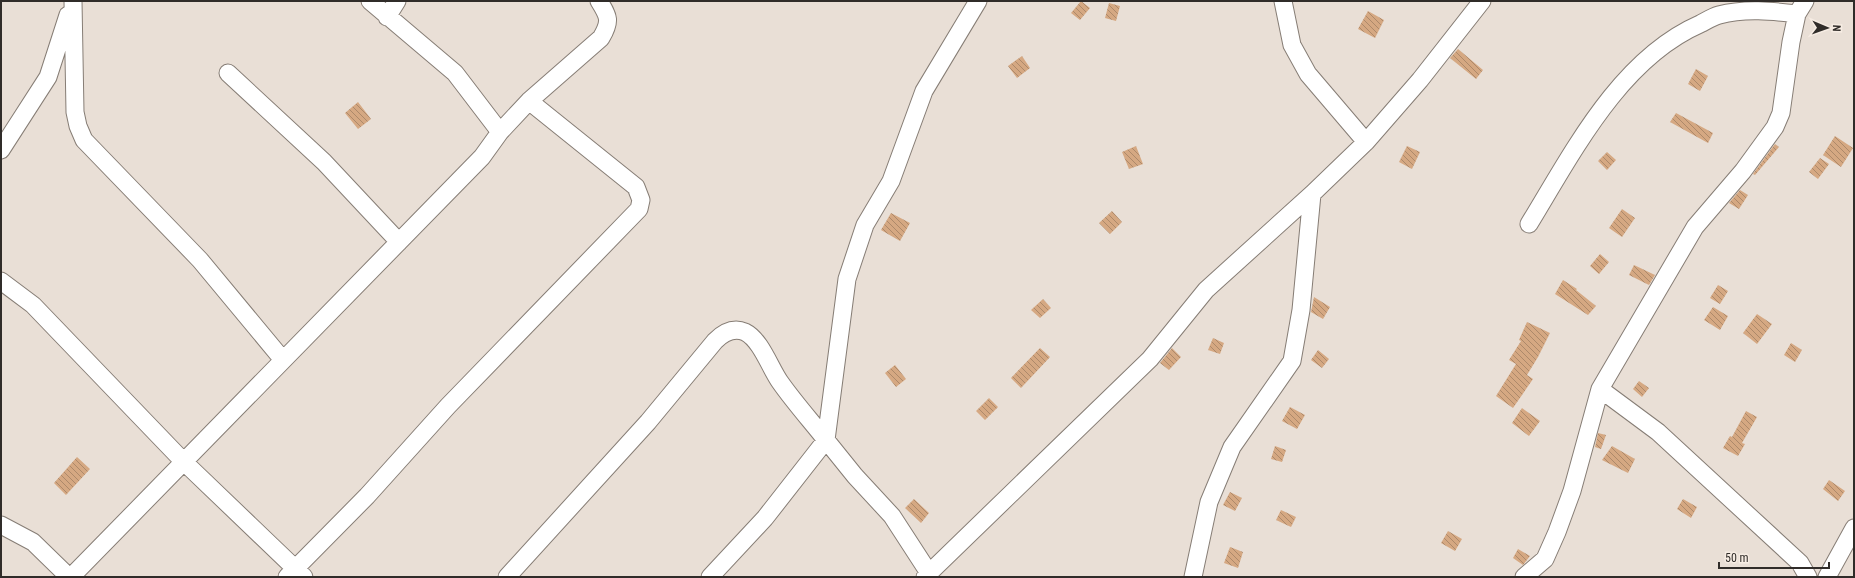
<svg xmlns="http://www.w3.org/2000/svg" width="1855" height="578" font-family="'Roboto Condensed',sans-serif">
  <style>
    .building { fill: url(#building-back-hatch) }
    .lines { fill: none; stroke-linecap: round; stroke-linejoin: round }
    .street-casing { stroke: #867d75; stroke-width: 19 }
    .street { stroke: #fff; stroke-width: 17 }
  </style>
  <defs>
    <pattern id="building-back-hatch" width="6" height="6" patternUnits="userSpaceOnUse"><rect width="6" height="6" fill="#d5a882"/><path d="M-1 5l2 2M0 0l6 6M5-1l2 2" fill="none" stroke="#ad896a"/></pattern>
  </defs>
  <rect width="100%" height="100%" fill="#e9dfd6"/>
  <path class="building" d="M1081 1 1090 8 1080 20 1071 13Z
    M1109 3 1120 6 1116 21 1105 18Z
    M1368 11 1384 20 1375 38 1358 29Z
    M1458 49 1483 70 1476 79 1450 58Z
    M1022 56 1030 68 1017 78 1008 66Z
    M1696 69 1708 76 1700 91 1688 84Z
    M358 102 371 119 358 129 345 113Z
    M1676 113 1713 133 1708 143 1670 122Z
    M1835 136 1853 148 1841 167 1823 155Z
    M1775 144 1779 147 1755 175 1753 174Z
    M1136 146 1143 164 1129 169 1122 152Z
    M1407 146 1420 152 1412 169 1399 162Z
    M1607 152 1616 160 1607 170 1598 161Z
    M1820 158 1829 164 1818 179 1809 172Z
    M1740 190 1748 195 1739 209 1729 203Z
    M1622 209 1635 218 1622 237 1609 228Z
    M1112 211 1122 222 1110 234 1099 223Z
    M891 213 910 223 900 241 881 230Z
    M1600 254 1609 262 1599 274 1590 266Z
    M1634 265 1655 275 1649 285 1629 275Z
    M1563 280 1577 289 1576 290 1596 306 1588 315 1555 294Z
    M1718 285 1728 291 1720 304 1710 298Z
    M1314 297 1330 307 1323 319 1311 312Z
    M1043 299 1051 308 1040 318 1031 310Z
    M1713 307 1728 316 1720 330 1704 320Z
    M1757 314 1772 324 1757 344 1743 333Z
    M1527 322 1550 333 1538 357 1527 375 1533 379 1513 408 1496 396 1516 364 1509 360 1521 341 1519 340Z
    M1213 338 1224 343 1220 354 1208 350Z
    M1791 343 1802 350 1795 362 1784 355Z
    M1040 348 1050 357 1021 388 1011 378Z
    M1172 348 1181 357 1169 370 1160 363Z
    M1318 350 1329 359 1322 368 1311 360Z
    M895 365 906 379 896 387 885 373Z
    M1639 381 1649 388 1642 397 1633 389Z
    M989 398 998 407 985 420 976 411Z
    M1290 407 1305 415 1297 429 1282 421Z
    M1522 408 1540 421 1529 436 1512 423Z
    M1746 411 1757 417 1742 443 1745 444 1738 456 1723 448 1730 436 1732 437Z
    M1598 433 1606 435 1601 449 1595 447Z
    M1275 446 1286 450 1282 462 1271 459Z
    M1612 446 1635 459 1628 473 1602 460Z
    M77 457 90 469 66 495 54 483Z
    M1829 480 1845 491 1838 501 1823 489Z
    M1230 492 1242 498 1235 511 1223 505Z
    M914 499 929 513 921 523 905 508Z
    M1683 499 1697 507 1691 518 1677 509Z
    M1281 510 1296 517 1291 527 1276 520Z
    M1448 531 1462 539 1455 551 1441 543Z
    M1230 547 1243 552 1238 568 1224 563Z
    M1518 549 1530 556 1523 565 1513 558Z"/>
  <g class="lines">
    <defs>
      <path id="street" d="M73 1 75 112 78 126 84 140 200 260 283 360
        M370 1 455 73 500 132
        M1283 1 1292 45 1308 74 1366 142
        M387 17 397 1
        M228 73 324 162 399 242
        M1 150 48 77 68 15
        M1529 224C1573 152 1620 59 1700 24 1706 21 1712 17 1719 15 1745 8 1772 11 1797 14
        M1 281 33 305 183 461 304 577
        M1600 389 1658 432 1800 563 1808 577
        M1 525 33 542 69 577
        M929 573 892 516 855 476 826 440 847 279 865 225 891 181 924 91 978 1
        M71 577 482 157 500 132 529 101 601 38C611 21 609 17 599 1
        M287 577 367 496 448 406 639 209 641 200 636 187 529 101
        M507 577 648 422 715 341C723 333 733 327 745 332 761 340 770 368 780 382 794 402 811 421 826 440L765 518 710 577
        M925 577 1150 359 1206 290 1312 194 1366 142 1420 80 1482 1
        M1193 577 1209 502 1232 447 1292 361 1301 310 1312 194
        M1524 577 1545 559 1557 532 1572 491 1600 389 1695 227 1743 171 1775 127 1781 113 1791 42 1797 14 1805 1
        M1827 577 1854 528"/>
    </defs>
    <use href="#street" class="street-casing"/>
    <use href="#street" class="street"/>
  </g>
  <rect width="1855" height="578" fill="none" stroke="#302c29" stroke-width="4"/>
  <g transform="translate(1827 28) rotate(92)" stroke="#f6ece3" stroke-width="3" paint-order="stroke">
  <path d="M0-3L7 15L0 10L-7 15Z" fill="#302c29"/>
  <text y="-6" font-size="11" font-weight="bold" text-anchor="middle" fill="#302c29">N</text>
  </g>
  <path d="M1719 562v6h110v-6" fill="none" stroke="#302c29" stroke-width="2"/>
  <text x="1725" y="562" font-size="12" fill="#302c29" stroke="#f6ece3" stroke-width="3" paint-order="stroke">50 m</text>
</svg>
